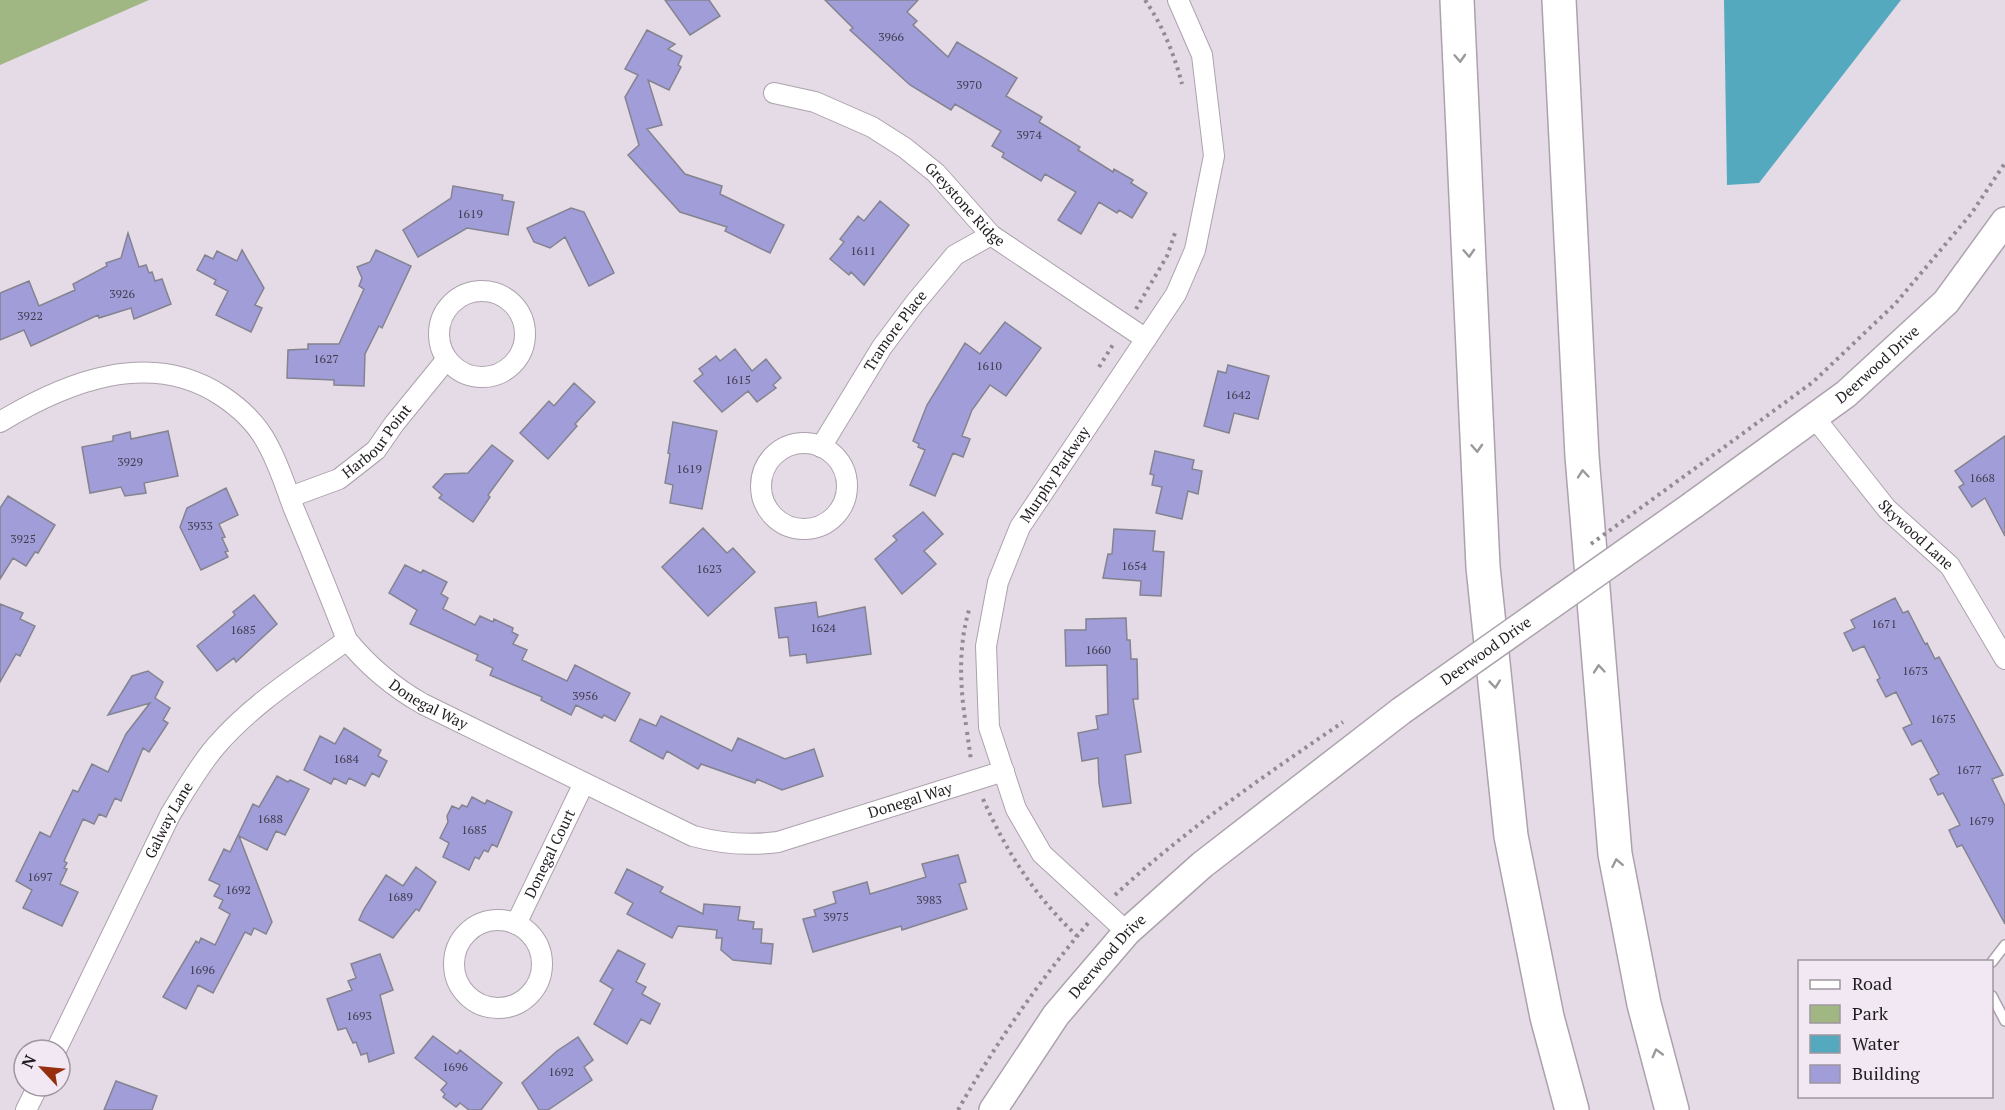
<svg xmlns="http://www.w3.org/2000/svg" width="2005" height="1110" font-family="'PT Serif',serif">
  <style>
    .green { fill: #a0b784 }
    .water { fill: #55a9bf }
    .building { fill: #a19dd9; stroke: #848390; stroke-width: 1.5 }
    .lines { fill: none; stroke-linecap: round; stroke-linejoin: round }
    .lane-casing { stroke: #aca2ad; stroke-width: 12 }
    .street-casing { stroke: #aca2ad; stroke-width: 22 }
    .secondary-casing { stroke: #aca2ad; stroke-width: 30 }
    .highway-casing { stroke: #aca2ad; stroke-width: 36 }
    .path { stroke: #928b93; stroke-width: 4; stroke-dasharray: 3 4.5; stroke-linecap: butt }
    .lane { stroke: #fff; stroke-width: 9 }
    .street { stroke: #fff; stroke-width: 20 }
    .secondary { stroke: #fff; stroke-width: 27 }
    .highway { stroke: #fff; stroke-width: 33 }
    .secondary-bridge-casing { stroke: #aca2ad; stroke-width: 30; stroke-linecap: butt }
    .path-bridge { stroke: #928b93; stroke-width: 4; stroke-dasharray: 3 4.5; stroke-linecap: butt }
    .secondary-bridge { stroke: #fff; stroke-width: 27 }
    .oneway { stroke: #9b999b }
    .labels { text-anchor: middle; stroke-width: 4.5; stroke-linejoin: round; paint-order: stroke }
    .number-label { font-size: 12px; fill: #403c4e }
    .street-label { font-size: 15px; fill: #201c20; stroke: #f2e8f4 }
  </style>
  <rect width="100%" height="100%" fill="#e5dbe6"/>
  <path class="green" d="M0 0H149L0 65Z"/>
  <path class="water" d="M1724 0H1901L1759 183 1727 185Z"/>
  <path class="building" d="M665 0H709L720 16 690 35Z
    M825 0H918L907 12 917 21 913 25 948 57 957 42 1017 78 1006 96 1042 117 1039 122 1080 147 1078 150 1113 172 1114 169 1133 180 1131 183 1147 193 1132 218 1119 210 1117 213 1099 202 1081 234 1058 220 1076 192 1045 174 1041 181 1002 157 1004 153 992 146 1001 131 955 104 951 110 910 85 850 30 853 28Z
    M647 30 675 44 668 49 682 56 678 65 681 67 669 90 648 80 662 125 647 129 685 174 722 186 720 194 784 225 770 253 725 231 727 227 680 212 628 155 639 145 625 97 638 75 625 69Z
    M453 186 503 195 502 200 514 202 508 235 467 228 418 257 403 230 451 198Z
    M880 201 909 225 864 285 851 272 849 275 830 259 844 242 840 239 858 216 864 221Z
    M571 208 584 212 614 273 589 286 565 237 550 248 534 242 527 228Z
    M128 233 139 267 146 265 149 273 152 272 155 281 162 279 171 304 134 319 131 308 99 318 98 315 31 346 24 330 0 340V293L29 281 39 306 75 290 73 284 107 266 106 263 121 258Z
    M242 250 264 288 255 305 262 308 251 332 216 315 228 291 214 284 216 280 197 270 205 255 213 259 217 251 237 261Z
    M376 250 411 266 382 328 379 326 365 354 364 386 334 385V380L287 378 288 350 308 349V344H339L364 289 359 286 362 278 357 267 370 262Z
    M1005 322 1041 348 1006 396 990 385 972 410 962 436 970 439 963 457 953 453 935 496 910 485 925 450 918 447 919 444 913 441 927 405 965 343 980 354Z
    M735 349 752 371 766 359 781 378 773 385 776 388 757 402 748 391 722 412 694 381 703 374 699 369 716 356 720 361Z
    M1228 365 1269 376 1258 419 1234 413 1229 433 1204 426 1218 371 1226 373Z
    M574 383 595 402 575 424 577 426 548 459 520 433 549 401 554 406Z
    M673 422 717 431 702 509 670 503 673 485 665 483 670 454 668 453Z
    M168 431 178 476 144 483 146 493 125 496 121 487 90 493 82 447 113 441V436L130 432 131 439Z
    M2005 436V536L1985 498 1972 507 1959 487 1964 484 1955 471Z
    M492 445 513 461 488 495 490 497 473 522 439 498 442 495 433 487 445 474 468 473Z
    M1155 451 1194 460 1192 469 1202 471 1198 494 1188 491 1182 519 1156 513 1162 487 1152 485 1154 475 1150 474Z
    M226 488 238 515 219 524 225 537 222 538 228 551 225 552 228 557 201 570 180 527 187 508Z
    M8 496 55 525 38 553 35 552 26 566 13 558 0 579V508Z
    M923 512 943 534 924 551 936 564 902 594 875 559 897 540 893 536Z
    M703 528 727 553 733 548 755 572 708 616 662 567Z
    M1114 529 1155 531 1153 551 1164 552 1161 596 1140 595 1141 581 1103 578 1108 554H1112Z
    M405 565 421 573 423 570 447 582 441 594 448 598 443 609 475 625 480 616 493 622 494 619 513 628 512 632 518 635 513 644 527 650 522 660 567 681 575 665 630 693 615 721 604 715 602 718 576 705 571 715 541 700 542 697 490 675 493 668 476 660 478 655 410 624 417 610 389 593Z
    M254 595 277 624 236 662 234 658 217 671 197 646 235 615 233 612Z
    M1895 598 1903 613 1908 611 1925 644 1927 643 1935 659 1939 657 2003 775 1992 779 2005 806V924L1962 845 1957 847 1949 830 1960 825 1943 793 1938 795 1930 779 1939 774 1921 740 1912 745 1903 728 1912 724 1896 692 1886 697 1877 680 1880 678 1864 646 1853 651 1844 633 1855 628 1851 620Z
    M816 602 818 617 865 607 871 654 807 663 806 654 790 656 788 637 779 638 775 608Z
    M0 604 23 613 20 619 35 626 20 656 16 654 0 682Z
    M1126 618 1127 640H1130L1131 659H1137L1138 699H1133L1141 752 1125 755 1131 803 1103 807 1099 783 1098 758 1082 761 1078 733 1098 729 1096 716 1108 714 1107 665 1066 666 1065 630H1086V619Z
    M148 671 163 682 155 698 170 708 163 720 168 723 149 752 143 748 121 801 115 798 106 817 99 814 94 824 83 819 64 861 67 863 64 868 67 869 60 884 78 892 62 926 23 908 32 890 16 881 40 832 50 837 73 790 78 792 92 764 108 772 126 734 150 703 108 715 132 676Z
    M661 716 732 751 738 738 785 759 814 749 823 776 782 790 757 779 755 783 701 764 698 769 667 751 663 759 630 741 640 719 656 726Z
    M344 728 381 750 378 756 387 761 379 777 372 773 365 786 349 778 346 784 334 778 331 784 304 770 320 736 335 744Z
    M277 776 288 782 290 780 309 789 285 835 276 831 267 850 239 836 272 922 266 934 254 928 251 935 245 932 213 993 198 985 186 1009 163 997 196 941 199 943 201 938 215 945 230 914 219 908 223 900 214 896 220 885 209 880 224 849 230 852 253 804 259 807Z
    M472 797 485 804 487 800 512 812 497 847 492 844 488 852 484 850 479 859 475 857 469 870 443 857 449 843 440 838 448 822 447 816 452 806 459 809 462 805 467 807Z
    M958 855 966 882 959 884 967 909 902 930 901 926 813 952 803 919 816 916 814 910 836 903 833 892 867 882 870 894 926 877 922 864Z
    M416 867 436 882 419 911 416 909 393 938 359 920 364 909 386 875 403 886Z
    M627 869 663 887 660 892 703 914 704 904 740 907 738 920 754 922 753 929H762L761 943 773 944 771 964 733 960 721 950 722 938H716L717 930 678 926 672 938 627 914 633 903 615 893Z
    M618 950 645 964 636 982 646 987 642 994 660 1004 650 1024 641 1019 627 1044 594 1024 613 989 600 981Z
    M380 954 393 990 380 995 394 1053 369 1062 367 1053 361 1055 356 1042 353 1043 346 1028 338 1030 327 999 352 990 348 981 356 978 351 964Z
    M433 1036 457 1054 460 1050 502 1083 481 1110H469L460 1103 456 1107 443 1097 445 1094 441 1090 447 1083 415 1058Z
    M578 1037 593 1060 584 1067 592 1080 548 1110H539L522 1083 557 1051Z
    M116 1081 157 1096 152 1110H104Z"/>
  <g class="lines">
    <defs>
      <path id="lane" d="M1992 962 2005 945
        M1992 996 2005 1021"/>
      <g id="street">
        <path id="s1" d="M774 93 815 102 872 127 905 148 936 173 991 235 1146 339"/>
        <circle cx="482" cy="334" r="43"/>
        <path id="s2" d="M1814 417 1887 509 1950 566 2005 659"/>
        <path id="s3" d="M0 422C66 382 150 348 222 396 240 408 258 425 268 445 279 465 286 488 294 509 312 552 330 596 347 640 369 667 393 687 423 704L693 836C722 844 748 846 778 842L1004 771"/>
        <circle cx="804" cy="486" r="43"/>
        <path id="s4" d="M821 447 882 347 915 303 955 255 991 235"/>
        <path id="s5" d="M290 497 339 479 376 450 394 424 447 359"/>
        <circle cx="498" cy="964" r="44"/>
        <path id="s6" d="M516 924 584 783"/>
        <path id="s7" d="M1127 932 1042 854 1016 809 989 727 986 646 998 582 1020 527 1176 294 1195 250 1214 156 1202 55 1178 0"/>
        <path id="s8" d="M56 1050 170 815C184 792 198 767 216 746 253 703 302 673 347 640"/>
        <path d="M26 1110 38 1086"/>
      </g>
      <g id="secondary">
        <path id="s9" d="M1693 505 1846 394 1946 302 2005 221"/>
        <path id="s10" d="M993 1110 1056 1015 1127 932 1202 865 1401 711"/>
      </g>
      <path id="highway" d="M1457 0 1483 567 1511 836 1547 1017 1572 1110
        M1559 0 1582 456 1615 854 1644 1004 1672 1110"/>
    </defs>
    <use href="#lane" class="lane-casing"/>
    <use href="#street" class="street-casing"/>
    <use href="#secondary" class="secondary-casing"/>
    <use href="#highway" class="highway-casing"/>
    <path class="path" d="M1145 0C1163 26 1174 54 1182 84
      M1136 309 1167 256 1175 233
      M1099 367 1114 343
      M1712 456 1813 382 1895 304 1971 214 2005 163
      M966 725C960 688 958 647 969 610
      M967 732 971 760
      M983 799C1007 853 1034 895 1077 936
      M1115 895C1185 830 1264 776 1343 722
      M958 1110C996 1043 1039 981 1089 922"/>
    <use href="#lane" class="lane"/>
    <use href="#street" class="street"/>
    <use href="#secondary" class="secondary"/>
    <use href="#highway" class="highway"/>
    <defs>
      <g id="secondary-bridge">
        <path id="s11" d="M1401 711 1693 505"/>
      </g>
    </defs>
    <use href="#secondary-bridge" class="secondary-bridge-casing"/>
    <path class="path-bridge" d="M1591 544 1712 456"/>
    <use href="#secondary-bridge" class="secondary-bridge"/>
  </g>
  <defs><path id="oneway-chevron" d="M-2-3.5L2.5 0L-2 3.5" fill="none" stroke-width="1.6" stroke-linecap="round" stroke-linejoin="round" transform="scale(1.5)"/></defs>
  <g class="oneway">
    <use href="#oneway-chevron" transform="translate(1460 58) rotate(87)"/>
    <use href="#oneway-chevron" transform="translate(1469 253) rotate(87)"/>
    <use href="#oneway-chevron" transform="translate(1477 448) rotate(87)"/>
    <use href="#oneway-chevron" transform="translate(1583 474) rotate(-95)"/>
    <use href="#oneway-chevron" transform="translate(1599 669) rotate(-95)"/>
    <use href="#oneway-chevron" transform="translate(1495 684) rotate(84)"/>
    <use href="#oneway-chevron" transform="translate(1617 863) rotate(-101)"/>
    <use href="#oneway-chevron" transform="translate(1657 1053) rotate(-105)"/>
  </g>
  <g class="labels">
    <g class="number-label">
      <text x="891" y="41">3966</text>
      <text x="969" y="89">3970</text>
      <text x="1029" y="139">3974</text>
      <text x="470" y="218">1619</text>
      <text x="863" y="255">1611</text>
      <text x="122" y="298">3926</text>
      <text x="30" y="320">3922</text>
      <text x="326" y="363">1627</text>
      <text x="989" y="370">1610</text>
      <text x="738" y="384">1615</text>
      <text x="1238" y="399">1642</text>
      <text x="130" y="466">3929</text>
      <text x="689" y="473">1619</text>
      <text x="1982" y="482">1668</text>
      <text x="200" y="530">3933</text>
      <text x="23" y="543">3925</text>
      <text x="1134" y="570">1654</text>
      <text x="709" y="573">1623</text>
      <text x="1884" y="628">1671</text>
      <text x="823" y="632">1624</text>
      <text x="243" y="634">1685</text>
      <text x="1098" y="654">1660</text>
      <text x="1915" y="675">1673</text>
      <text x="585" y="700">3956</text>
      <text x="1943" y="723">1675</text>
      <text x="346" y="763">1684</text>
      <text x="1969" y="774">1677</text>
      <text x="270" y="823">1688</text>
      <text x="1981" y="825">1679</text>
      <text x="474" y="834">1685</text>
      <text x="40" y="881">1697</text>
      <text x="238" y="894">1692</text>
      <text x="400" y="901">1689</text>
      <text x="929" y="904">3983</text>
      <text x="836" y="921">3975</text>
      <text x="202" y="974">1696</text>
      <text x="359" y="1020">1693</text>
      <text x="455" y="1071">1696</text>
      <text x="561" y="1076">1692</text>
    </g>
    <g class="street-label">
      <text dy="5" stroke="none"><textPath href="#s1" startOffset="226">Greystone Ridge</textPath></text>
      <text dy="5" stroke="none"><textPath href="#s4" startOffset="138">Tramore Place</textPath></text>
      <text dy="5" stroke="none"><textPath href="#s9" startOffset="232">Deerwood Drive</textPath></text>
      <text dy="5" stroke="none"><textPath href="#s5" startOffset="106">Harbour Point</textPath></text>
      <text dy="5" stroke="none"><textPath href="#s7" startOffset="522">Murphy Parkway</textPath></text>
      <text dy="5" stroke="none"><textPath href="#s2" startOffset="156">Skywood Lane</textPath></text>
      <text dy="5" stroke="none"><textPath href="#s11" startOffset="104">Deerwood Drive</textPath></text>
      <text dy="5" stroke="none"><textPath href="#s3" startOffset="620">Donegal Way</textPath></text>
      <text dy="5" stroke="none"><textPath href="#s3" startOffset="1140">Donegal Way</textPath></text>
      <text dy="5" stroke="none"><textPath href="#s8" startOffset="256">Galway Lane</textPath></text>
      <text dy="5" stroke="none"><textPath href="#s6" startOffset="78">Donegal Court</textPath></text>
      <text dy="5" stroke="none"><textPath href="#s10" startOffset="192">Deerwood Drive</textPath></text>
    </g>
  </g>
  <rect x="1798" y="960" width="195" height="138" fill="#f2e8f4" stroke="#9e969f" stroke-width="1.5"/>
  <rect x="1810" y="980" width="30" height="9" fill="#ffffff" stroke="#9e969f" stroke-width="1.5"/>
  <text x="1852" y="990" font-size="18" fill="#201c20">Road</text>
  <rect x="1810" y="1005" width="30" height="18" fill="#a0b784" stroke="#9e969f" stroke-width="1.5"/>
  <text x="1852" y="1020" font-size="18" fill="#201c20">Park</text>
  <rect x="1810" y="1035" width="30" height="18" fill="#55a9bf" stroke="#9e969f" stroke-width="1.5"/>
  <text x="1852" y="1050" font-size="18" fill="#201c20">Water</text>
  <rect x="1810" y="1065" width="30" height="18" fill="#a19dd9" stroke="#9e969f" stroke-width="1.5"/>
  <text x="1852" y="1080" font-size="18" fill="#201c20">Building</text>
  <g transform="translate(42 1068) rotate(296)"><circle r="28" fill="#f2e8f4" stroke="#9e969f" stroke-width="1.5"/>
  <path d="M0-4.5L10 22L0 15L-10 22Z" fill="#962f0e"/>
  <text y="-9" font-size="16" font-weight="bold" text-anchor="middle" fill="#201c20">N</text>
  </g>
</svg>
